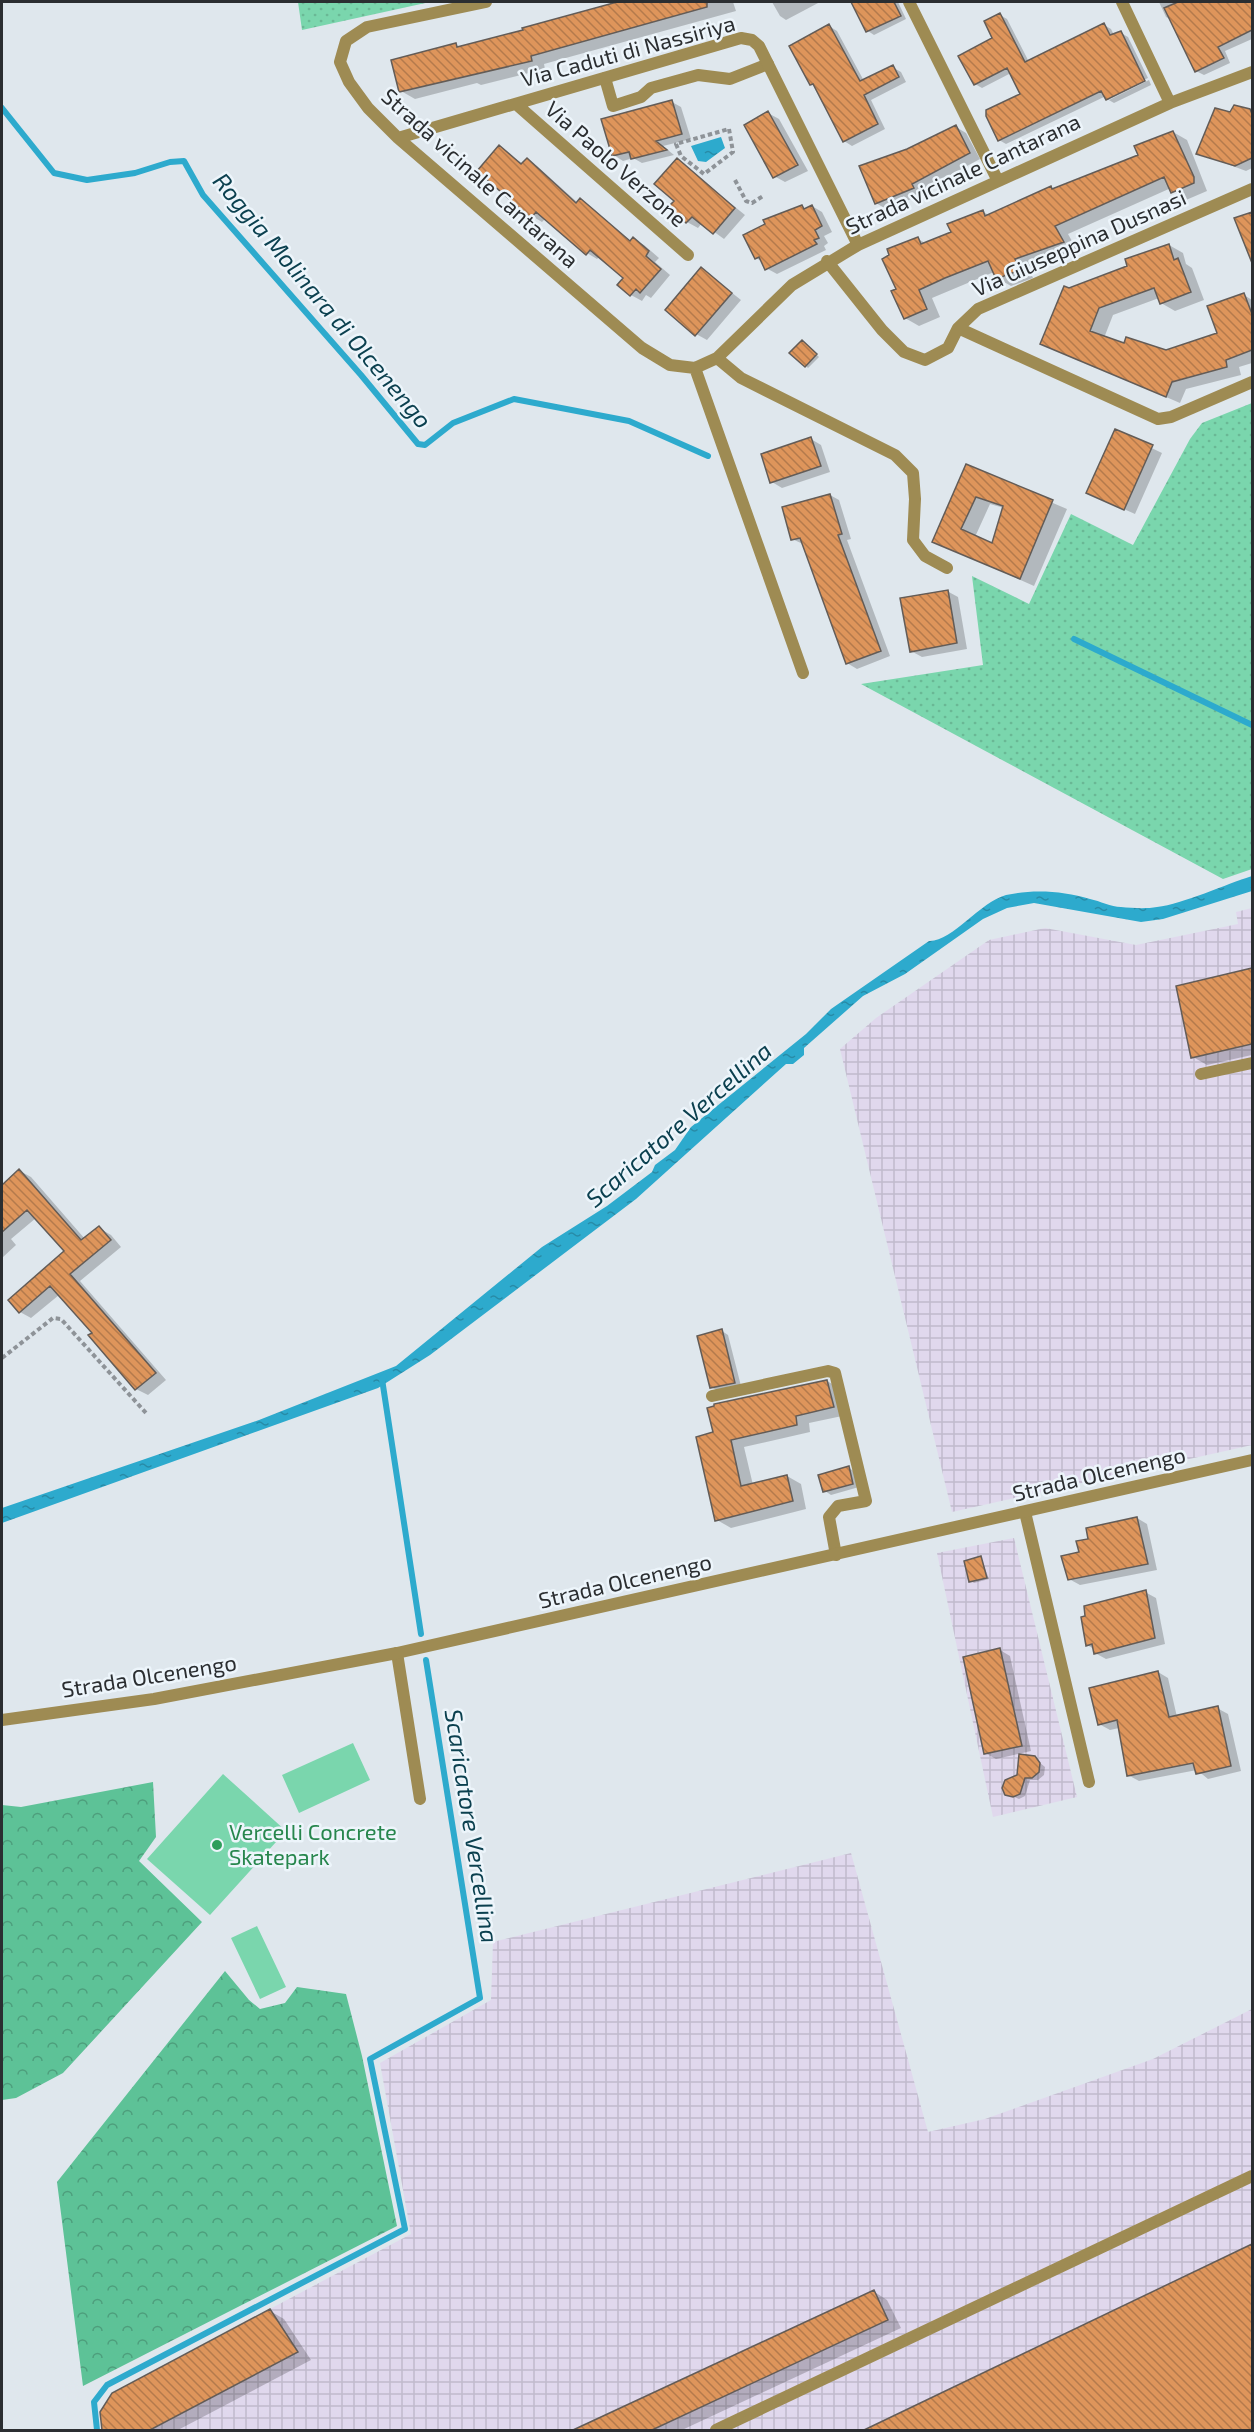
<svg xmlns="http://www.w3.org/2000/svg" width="1254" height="2432" font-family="'Exo 2',sans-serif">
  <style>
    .industrial { fill: url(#industrial-grid) }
    .grass { fill: url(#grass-dots) }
    .forest { fill: url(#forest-crowns) }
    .park { fill: #7ad6ad }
    .water { fill: url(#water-ripples) }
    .shadow { fill: #0003; fill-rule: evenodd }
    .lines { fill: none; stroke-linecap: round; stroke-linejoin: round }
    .stream { stroke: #2daacd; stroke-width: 6 }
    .building { fill: url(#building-back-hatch); stroke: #635c57; stroke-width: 1.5; fill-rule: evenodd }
    .path { stroke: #8e9398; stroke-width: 4; stroke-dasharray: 4.5 3; stroke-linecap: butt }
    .service { stroke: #9e8b53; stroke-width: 12 }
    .minor { stroke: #9e8b53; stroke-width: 12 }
    .tertiary { stroke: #9e8b53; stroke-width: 12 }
    .leisure-dot { fill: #2e9e5b; stroke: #edf5fb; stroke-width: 2 }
    .labels { text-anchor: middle; stroke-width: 5; stroke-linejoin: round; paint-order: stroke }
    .street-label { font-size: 22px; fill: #2b2e31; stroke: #edf5fb }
    .leisure-label { font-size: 22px; fill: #27864d; stroke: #edf5fb; text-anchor: start }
    .water-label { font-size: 24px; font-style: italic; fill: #0b404f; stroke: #edf5fb }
  </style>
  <defs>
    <pattern id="industrial-grid" width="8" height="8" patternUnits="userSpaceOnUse" patternTransform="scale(1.5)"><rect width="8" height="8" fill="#e0d8ed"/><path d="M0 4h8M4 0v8" fill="none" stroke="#c0bacc"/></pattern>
    <pattern id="grass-dots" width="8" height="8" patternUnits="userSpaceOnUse" patternTransform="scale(1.5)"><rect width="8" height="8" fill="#7ad6ad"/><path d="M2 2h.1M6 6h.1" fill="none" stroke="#6ab895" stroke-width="1.8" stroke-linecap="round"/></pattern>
    <pattern id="forest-crowns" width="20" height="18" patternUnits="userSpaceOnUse" patternTransform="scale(1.5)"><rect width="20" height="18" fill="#5dc297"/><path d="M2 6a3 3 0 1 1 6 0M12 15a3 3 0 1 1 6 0" fill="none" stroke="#4d9e7c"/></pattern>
    <pattern id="water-ripples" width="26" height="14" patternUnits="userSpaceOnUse" patternTransform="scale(1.5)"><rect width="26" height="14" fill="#2daacd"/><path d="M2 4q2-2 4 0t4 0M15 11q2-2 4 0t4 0" fill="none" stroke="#278ba7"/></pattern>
    <pattern id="building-back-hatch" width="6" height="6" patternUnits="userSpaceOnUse" patternTransform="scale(1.5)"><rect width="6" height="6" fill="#de955b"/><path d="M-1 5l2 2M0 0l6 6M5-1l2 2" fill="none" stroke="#b47a4c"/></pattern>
  </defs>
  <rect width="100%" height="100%" fill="#dfe7ed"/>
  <path class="industrial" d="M1252 908V1445L952 1512 840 1049 876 1018 989 940 1045 928 1136 945 1238 924 1236 912Z
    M1014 1538 1077 1797 993 1817 937 1553Z
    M851 1853 928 2132 985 2119 1153 2059 1252 2009V2430H102L100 2412 112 2393 411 2234 380 2063 491 2000 493 1942Z"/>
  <path class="grass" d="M298 2H430L302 30Z
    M1252 403V869L1223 879 861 684 983 665 972 576 1029 604 1071 514 1133 545 1190 439 1202 423Z"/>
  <path class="forest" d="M153 1782 156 1837 139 1861 202 1922 63 2073 16 2098 2 2100V1805L21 1807Z
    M225 1971 249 2000 260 2009 285 2003 297 1987 346 1994 362 2056 397 2226 83 2386 57 2182Z"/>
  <path class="park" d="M353 1743 370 1780 299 1813 282 1775Z
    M223 1774 286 1831 210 1915 147 1859Z
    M257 1926 286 1987 260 1999 231 1938Z"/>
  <path class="water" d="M721 137 725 148 706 162 698 161 691 146Z
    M1252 876V891L1163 919 1141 922 1034 903 1007 908 983 919 905 974 863 996 804 1048V1055L793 1064H786L636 1199 430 1355 378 1388 2 1523V1508L259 1420 396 1366 542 1247 607 1206 652 1172 655 1165 675 1150 691 1127 806 1034 831 1009 929 941C952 942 980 902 1006 895 1034 889 1063 891 1090 899 1100 901 1111 907 1121 907 1132 908 1146 909 1157 907 1183 904 1226 884 1252 876Z"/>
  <path class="shadow" d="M625 2H733L736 11 544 64 545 69 481 85 477 83 415 99 401 91 456 45 462 48Z
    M772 2H820L786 20 780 16Z
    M853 2H898L906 19 874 35 868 31Z
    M1159 2H1252V39L1225 51 1230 63 1204 75 1196 71 1172 20 1166 17Z
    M1000 15 1007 19 1029 62 1104 25 1111 29 1114 35 1121 33 1128 37 1148 78 1109 96V100L1149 80 1151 85 1114 103 1107 99 1106 96 1006 144 999 140 1022 95 1011 73 982 88 975 84 994 38Z
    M829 26 837 31 864 81 892 67 901 72 906 82 871 100 885 129 852 146 844 141 817 87 811 84Z
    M672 102 681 107 691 139 663 146 674 155 642 163 633 158 623 161 614 155Z
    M1250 111 1252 112V168L1246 171 1198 153 1231 114Z
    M768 113 779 119 808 171 785 182 774 176Z
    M956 127 966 133 980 159 922 190 924 194 886 209 876 203 907 151Z
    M1173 132 1187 140 1207 191 1186 200 1171 188 1068 234 1077 250 1028 267 1033 278 1011 286 997 278 994 272 932 298 940 317 919 326 905 318 897 290 918 239 927 244 953 233 983 212 989 215 1051 187 1055 190 1140 156Z
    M499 147 523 164 527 160 537 166 578 203 580 200 590 206 631 242 633 239 644 245 659 258 655 262 670 275 651 298 646 295 642 301 631 295 619 285 625 278 600 256 597 259 587 253 546 218 542 222 532 216Z
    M677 160 745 215 724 239 702 223 698 228 687 222 676 201Z
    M812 206 822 212 832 232 824 236 828 243 824 246 826 250 777 274 766 268 763 262 756 258 767 225 765 221 782 212 786 214 802 207 806 209Z
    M1169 245 1183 253 1186 264 1192 268 1204 300 1175 311 1161 303 1159 298 1113 315 1104 338 1125 345 1166 352 1219 334 1244 295 1252 300V363L1239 367 1241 375 1186 389 1180 403 1041 343 1069 289 1129 267Z
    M702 269 741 300 707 340 696 334Z
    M805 343 819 357 808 368 806 366Z
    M1116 431 1162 453 1135 514 1099 498Z
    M811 439 821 445 830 472 782 488 772 482Z
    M966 466 1067 509 1034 586 934 541ZM990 504 1004 508 993 545 975 537Z
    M830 495 839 500 851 539 847 540 890 656 857 669 847 663 803 544 792 539Z
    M947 591 958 597 967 649 922 657 911 651Z
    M1252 970V1055L1207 1065 1193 1057 1177 987Z
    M20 1171 31 1177 85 1239 99 1228 111 1235 121 1247 80 1281 166 1380 148 1395 136 1389 95 1334 59 1295 31 1318 20 1312 66 1251 36 1218 11 1239 16 1245 2 1258V1187Z
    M722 1331 728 1335 741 1386 718 1391 711 1387Z
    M827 1381 841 1389 847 1415 809 1423 810 1432 744 1447 753 1485 787 1476 801 1484 806 1509 731 1528 717 1520 714 1433Z
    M849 1468 855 1472 859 1487 831 1495 825 1491Z
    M1137 1518 1147 1524 1157 1570 1080 1585 1069 1579 1090 1540Z
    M981 1558 989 1579 974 1583 971 1581Z
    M1145 1592 1156 1598 1165 1644 1106 1659 1095 1653 1094 1649 1087 1645Z
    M1000 1650 1010 1656 1031 1751 996 1759 985 1753Z
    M1158 1672 1168 1678 1177 1717 1217 1708 1228 1714 1241 1771 1208 1779 1197 1770 1139 1781 1128 1775 1119 1728 1110 1730 1099 1724Z
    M1034 1758 1045 1767 1044 1775 1038 1780H1030L1025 1796 1019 1799 1007 1794Z
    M1252 2246V2430H868Z
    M873 2291 887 2300 901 2328 682 2430H586L584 2427Z
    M270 2311 284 2319 311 2360 178 2430H104L102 2412Z"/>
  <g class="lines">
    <path class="stream" d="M2 108 54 173 87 180 135 173 170 162 184 161 203 195 361 375 418 444 425 445 453 423 514 399 629 421 708 456
      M1074 639 1252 725
      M384 1377 382 1379 421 1634
      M97 2430 94 2402 107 2385 405 2229 370 2059 480 1998 426 1660"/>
  </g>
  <path class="building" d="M617 2H707V7L531 56 532 61 399 92 391 60 456 43 457 47 523 30 522 28Z
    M851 2H894L901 16 866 32Z
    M1178 2H1252V30L1218 47 1224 58 1195 72 1164 8Z
    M1000 13 1025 62 1104 23 1110 35 1121 31 1145 81 1106 100 1101 91 998 141 986 116V110L1020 94 1007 68 974 85 958 56 992 38 984 21Z
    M829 24 860 81 893 65 899 77 864 95 878 124 843 142 813 84 810 85 789 46Z
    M672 100 682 134 656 141 667 150 631 159 629 152 612 156 601 119Z
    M1234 105 1250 109 1252 114V158L1235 166 1196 154 1215 108 1230 112Z
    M768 111 798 165 773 178 744 125Z
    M956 125 970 153 912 184 914 188 875 204 859 166 907 149Z
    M1173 131 1194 177V183L1171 193 1164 177 1055 226 1064 242 1015 259 1020 270 996 279 988 261 945 278 919 290 927 309 904 319 891 291 896 289 882 259 889 255 887 249 918 237 921 244 951 232 947 224 983 210 985 216 1051 186 1052 189 1138 155 1134 146Z
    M499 145 521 164 527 158 576 203 580 198 630 241 633 237 649 251 646 256 661 269 640 293 636 289 630 296 617 285 623 278 590 250 586 255 536 212 531 218 477 171Z
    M677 158 735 208 713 234 692 217 686 223 668 207 674 201 654 184Z
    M802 205 804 209 812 205 822 226 815 230 819 238 814 240 817 244 765 270 759 257 755 259 743 235 765 224 763 220Z
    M1252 212V263L1234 218Z
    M1169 244 1174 260 1178 258 1191 292 1160 304 1154 288 1099 308 1090 331 1124 343 1126 337 1166 350 1217 333 1207 306 1244 293 1252 314V350L1226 360 1227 367 1172 382 1166 397 1040 344 1064 286 1069 288 1127 266 1125 259Z
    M701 267 732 293 695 336 665 310Z
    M802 340 817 354 805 367 789 353Z
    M1115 429 1153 445 1124 510 1086 493Z
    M811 437 821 466 770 483 761 454Z
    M966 464 1053 500 1020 579 932 542ZM976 497 1003 506 992 543 961 529Z
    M830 494 842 534 838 535 881 651 846 664 800 538 791 540 782 507Z
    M948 590 957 643 910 652 900 598Z
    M1252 968V1044L1191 1058 1176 986Z
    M19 1169 81 1240 99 1226 111 1240 70 1274 156 1373 135 1390 88 1335 92 1333 50 1286 19 1313 8 1300 64 1251 27 1210 2 1232V1185Z
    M722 1329 735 1383 710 1388 697 1336Z
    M827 1380 834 1407 796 1416 797 1425 731 1440 741 1486 787 1475 793 1501 715 1521 696 1437 713 1432 707 1408 714 1406V1404Z
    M849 1466 853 1484 823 1492 818 1475Z
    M1137 1517 1148 1564 1068 1580 1061 1556 1079 1552 1076 1541 1088 1539 1086 1528Z
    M981 1556 987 1578 969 1582 964 1561Z
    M1146 1590 1155 1638 1094 1654 1092 1644 1086 1646 1081 1617 1085 1616 1084 1606Z
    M1000 1648 1022 1746 984 1754 963 1657Z
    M1158 1671 1169 1717 1218 1706 1231 1766 1196 1774 1193 1763 1127 1776 1117 1720 1098 1725 1089 1688Z
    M1019 1754 1035 1756 1040 1763 1039 1772 1032 1778H1025L1020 1794 1013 1797 1005 1795 1002 1788 1005 1780 1017 1775Z
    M1252 2244V2430H864Z
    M874 2290 888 2320 652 2430H573Z
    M270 2309 298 2352 150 2430H102L100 2412 112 2393Z"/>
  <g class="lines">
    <path class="path" d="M729 129 733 152 704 174 681 156 676 144Z
      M735 180 746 201 752 203 763 196
      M2 1358 53 1318 61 1319 146 1413"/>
    <path class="service" d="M605 78 613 106 641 97 651 88 698 75 730 79 768 64
      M1201 1074 1252 1063
      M712 1396 828 1371 835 1373 866 1501 838 1506 829 1517 836 1555
      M397 1653 420 1799
      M716 2430 1252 2176"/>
    <path class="minor" d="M486 2 367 27 346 41 340 62 349 82 368 108 398 138 642 348 670 365 695 368 717 358 792 285 858 245 1170 103 1252 72
      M909 2 998 181
      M1122 2 1170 103
      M516 104 688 255
      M398 138 741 38 752 40 759 46 858 245
      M827 261 882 330 904 352 925 360 948 348 958 328 978 309 1252 189
      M958 328 1158 419 1171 417 1252 382
      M717 358 741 378 895 455 913 473 915 499 913 540 925 556 947 568
      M695 368 803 673
      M1025 1512 1089 1782"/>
    <path class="tertiary" d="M2 1720 154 1699 397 1653 1252 1460"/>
  </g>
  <circle class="leisure-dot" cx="217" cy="1845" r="6"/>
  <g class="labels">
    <g class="street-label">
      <text transform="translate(628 51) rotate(-15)" y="8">Via Caduti di Nassiriya</text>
      <text transform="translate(616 164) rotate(41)" y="8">Via Paolo Verzone</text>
      <text transform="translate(963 174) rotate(-25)" y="8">Strada vicinale Cantarana</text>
      <text transform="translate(480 178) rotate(42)" y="8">Strada vicinale Cantarana</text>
      <text transform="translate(1079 243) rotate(-24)" y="8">Via Giuseppina Dusnasi</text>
      <text transform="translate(1099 1474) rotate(-13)" y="8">Strada Olcenengo</text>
      <text transform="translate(625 1581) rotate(-13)" y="8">Strada Olcenengo</text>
      <text transform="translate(149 1676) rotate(-9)" y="8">Strada Olcenengo</text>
    </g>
    <g class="leisure-label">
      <text x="229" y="1840">Vercelli Concrete<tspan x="229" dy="25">Skatepark</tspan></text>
    </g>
    <g class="water-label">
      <text transform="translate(322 301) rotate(50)" y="8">Roggia Molinara di Olcenengo</text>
      <text transform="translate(679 1125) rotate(-41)" y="8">Scaricatore Vercellina</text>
      <text transform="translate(471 1826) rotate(81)" y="8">Scaricatore Vercellina</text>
    </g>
  </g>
  <rect width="1254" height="2432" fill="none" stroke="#2b2e31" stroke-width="6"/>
</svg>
